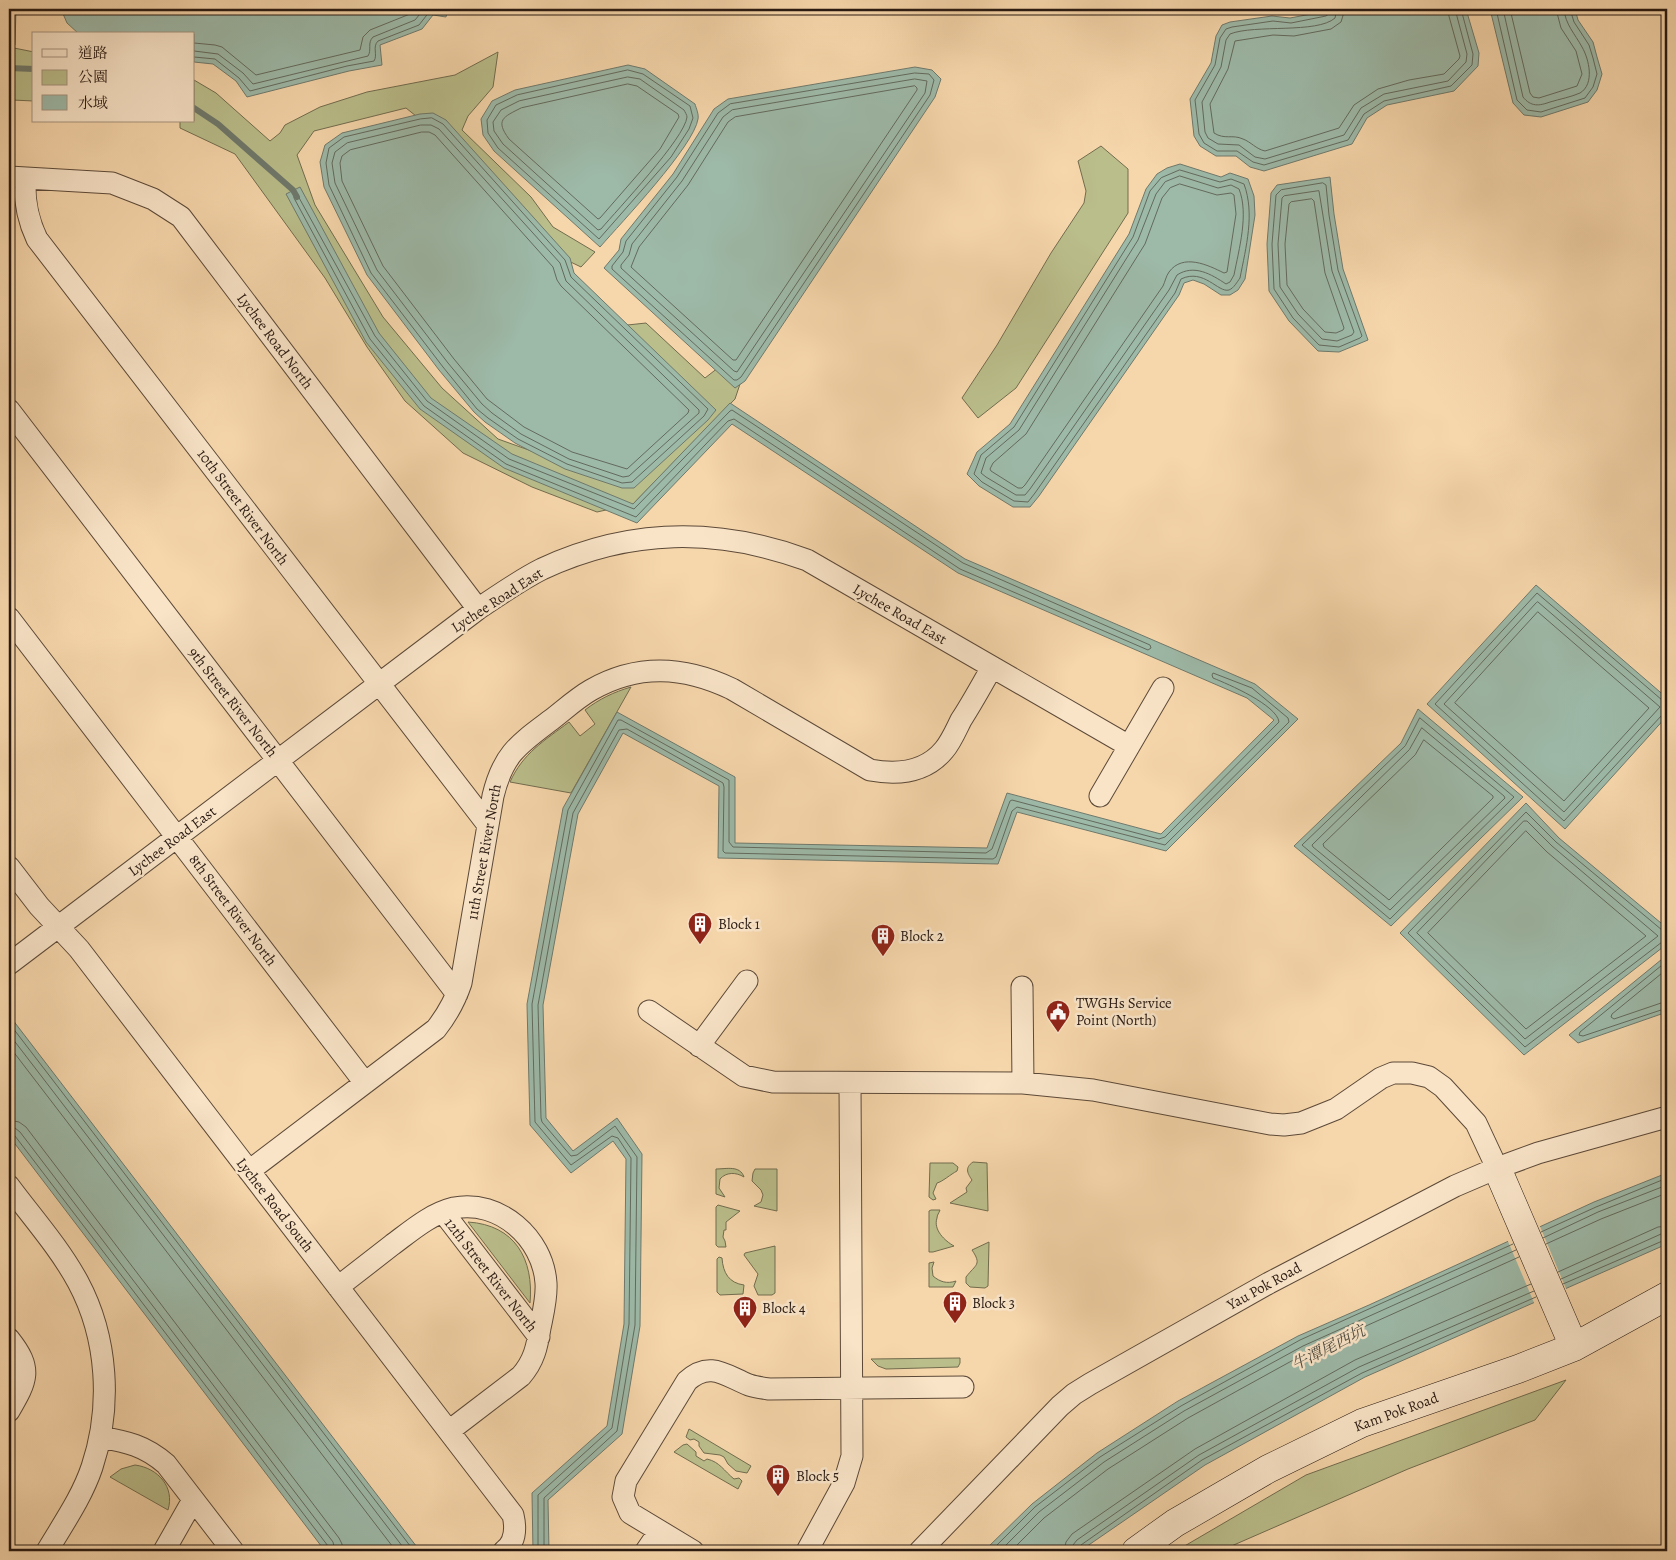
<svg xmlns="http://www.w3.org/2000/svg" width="1676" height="1560" font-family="Alegreya,'Noto Serif TC',serif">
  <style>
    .green { fill: #babe8b; stroke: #726c4e }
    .water { fill: #9db9a8; stroke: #6f796c }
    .pier { fill: #f6d6ab }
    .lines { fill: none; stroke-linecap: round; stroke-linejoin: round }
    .shore { stroke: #636a5d; stroke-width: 1 }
    .stream { stroke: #6f796c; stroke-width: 6 }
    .street-casing { stroke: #5c4938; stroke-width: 23 }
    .secondary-casing { stroke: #291a12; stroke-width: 29 }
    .street { stroke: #f9e4c8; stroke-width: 21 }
    .secondary { stroke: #f9e4c8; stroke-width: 28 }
    .labels { text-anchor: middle; stroke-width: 5; stroke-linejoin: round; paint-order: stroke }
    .street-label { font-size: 15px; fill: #291a12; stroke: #f9e4c8 }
    .poi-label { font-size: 15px; fill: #291a12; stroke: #f9e4c8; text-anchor: start }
    .water-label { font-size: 16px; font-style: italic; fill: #4c4a3f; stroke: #f9e4c8 }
  </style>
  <rect width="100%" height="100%" fill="#f6d6ab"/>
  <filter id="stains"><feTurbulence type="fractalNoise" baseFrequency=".004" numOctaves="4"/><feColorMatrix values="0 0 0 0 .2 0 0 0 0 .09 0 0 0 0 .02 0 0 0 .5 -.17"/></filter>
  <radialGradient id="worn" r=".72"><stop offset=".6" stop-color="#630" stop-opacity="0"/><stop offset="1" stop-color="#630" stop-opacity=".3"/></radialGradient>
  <path class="green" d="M9 47 34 52V101L12 100 9 96Z
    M498 52 493 87 468 116 462 130 531 197 553 227 595 252 581 267 550 252 431 128 406 108 314 131 297 155 315 205 383 317 442 388 498 439 590 472 609 327 646 323 705 378 732 357 748 360 735 399 633 504 597 512 532 487 463 453 405 401 367 347 325 278 235 154 180 128V121H194V80L216 93 270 141 280 133 285 125 320 107 367 92 455 75Z
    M1101 146 1128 169V213L1016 388 978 418 962 398 997 345 1051 253 1084 203 1086 191 1078 161Z
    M631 687 571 793 510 782C523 753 544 741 569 722L580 736 595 724 585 710C599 699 614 692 631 687Z
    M973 1162 987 1163 988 1211 950 1203 967 1192 966 1188 972 1180C968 1174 964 1168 973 1162Z
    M930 1163H953L958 1167 957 1171C951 1174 942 1182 937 1183L933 1193 936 1199 933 1200 929 1197Z
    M716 1169C726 1169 740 1165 744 1177 736 1172 726 1172 720 1179L719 1188 725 1197 716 1194Z
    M755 1169H777V1211L754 1206 761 1202 763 1195 761 1190 752 1181 753 1173Z
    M718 1205 740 1211 726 1222V1230H724L723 1237 725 1241 726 1247H718L716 1245V1207Z
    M931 1210H940C939 1213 937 1215 937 1218 933 1230 945 1241 954 1246L933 1252H929V1211Z
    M468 1222C515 1225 534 1259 530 1303Z
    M989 1242 988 1286 985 1288 970 1287 966 1283V1277C976 1264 982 1265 972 1250Z
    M775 1246V1293L772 1295H758L754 1286 758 1274 744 1255 745 1253Z
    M719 1257 722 1258C723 1273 729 1283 744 1285L743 1294 720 1295 717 1292V1259Z
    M934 1262 932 1268 933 1276C940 1282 947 1284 956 1281L953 1287H929V1263Z
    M960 1358V1363L958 1367 886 1369 878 1366 871 1359Z
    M1566 1380 1535 1420 1408 1469 1220 1551H1176L1306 1475Z
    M689 1429 751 1466 747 1473 736 1471 728 1464 724 1457 720 1455 704 1453 699 1446V1442L694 1439 690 1440 686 1437Z
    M687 1444 696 1452V1456L704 1461 707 1459C720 1462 724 1471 734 1479L739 1478 742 1481 738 1489 674 1452 683 1445Z
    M135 1465C158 1468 175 1487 168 1510L110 1477 121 1469Z"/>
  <path class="water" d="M9 9H16L15 45H9Z
    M61 9H448L446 17 433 15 422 29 380 45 382 65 349 71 247 97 236 81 213 64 194 62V34H79L67 23Z
    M1338 9H1466L1479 53 1478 66 1454 91 1387 105 1367 118 1352 144 1264 171 1250 167 1236 156H1216L1200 146 1194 136 1190 99 1211 63 1216 36 1222 25 1230 22 1272 16 1290 18Z
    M1490 9H1575L1578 20 1593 42 1597 57 1602 74 1597 90 1588 102 1541 117 1524 115 1513 103Z
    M628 65 645 69 695 104C696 108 699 114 698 119 694 146 621 223 600 247L494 151 483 135 481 119 492 101 515 90Z
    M915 67 932 70 941 79 935 97 745 381 735 388 604 268 619 250 621 239 673 174 714 109 728 99Z
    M433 113 446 120 570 258 574 273 716 410 708 420 634 488H622L565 469 515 443 485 422 474 412 439 370 367 275 324 187 320 162 325 145 342 133 420 114Z
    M1180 164 1221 177 1230 173 1248 179 1254 196 1255 215 1245 279 1238 290 1230 295H1221L1204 284 1193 280 1184 283 1179 295 1039 496 1030 507H1013L979 486 967 474 977 452 1010 424 1129 234 1146 189 1157 174 1167 168Z
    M1330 177 1334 214 1343 269 1368 340 1339 352 1318 351 1289 321 1269 291 1267 244 1271 193 1277 185Z
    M300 187 379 333 431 398 512 454 633 504 730 403 965 559 1255 684 1298 719 1166 851 1017 812 998 864 718 858 719 786 623 733 578 814 543 1005 546 1118 573 1151 617 1118 642 1154 640 1326 622 1434 548 1500 549 1551H533L532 1493 607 1426 624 1324 626 1159 613 1141 571 1173 530 1125 527 1004 563 808 617 712 735 777V843L987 848 1007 793 1161 834 1274 720 1247 698 958 573 732 424 637 523 504 468 420 409 366 342 286 194Z
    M1536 585 1667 698V716L1565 829 1427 704Z
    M1418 709 1523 797 1391 926 1294 846 1401 743Z
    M1526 803 1559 838 1667 928V944L1524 1055 1400 933Z
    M1667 955V1012L1578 1043 1569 1035Z
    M9 1015 420 1551H325L9 1136Z
    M1667 1173V1244L1365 1377 1205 1465 1080 1551H984L1032 1504 1097 1453 1178 1401 1298 1336 1369 1305 1594 1202Z"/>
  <path class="pier" d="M1539 1224 1567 1291 1535 1305 1507 1239Z"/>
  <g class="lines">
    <path class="shore" d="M1331 9 1330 13 1326 16 1291 23 1273 21 1232 27 1226 29 1220 38 1215 65 1195 100 1199 134 1204 143 1217 151H1237L1253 162 1264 165 1348 140 1364 114 1384 101 1451 86 1472 65 1473 54 1461 9
      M1337 9 1335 18C1317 34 1255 24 1230 34L1226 40 1221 67 1202 102 1205 132 1208 138 1218 144 1239 145 1255 157 1265 159 1344 135 1361 108 1384 94 1448 81 1466 62 1467 54 1455 9
      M1345 9 1341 22 1331 29 1294 36 1273 35 1235 41 1228 69 1210 104 1214 133C1225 140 1232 134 1243 139 1251 142 1256 149 1265 151L1339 128 1354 105 1378 89 1409 80 1444 74 1459 59 1460 56 1447 9
      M1496 9 1517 100 1527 110 1541 112 1585 98 1593 87 1597 74 1593 58 1589 45 1574 22 1570 9
      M1503 9 1523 97C1531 107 1539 106 1550 102 1560 99 1571 97 1580 93 1595 84 1589 59 1582 47 1575 34 1565 24 1564 9
      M1510 9 1530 93 1533 97 1539 98 1577 86 1582 74 1576 51 1561 28 1556 9
      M194 43 215 45 222 47 256 75 360 50 363 37 370 30 410 14 414 9
      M194 51 218 54 243 73 253 84 368 56C372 50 367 43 373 37L415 20 424 9
      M194 57 215 59 239 78 250 91 347 66 374 61C378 55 372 47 378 41L419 25 430 11H441L443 9
      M628 70 643 74 690 106 693 118 689 129 671 157 599 239 498 148 488 133 487 120 496 105 517 95Z
      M915 73 929 74 934 80 930 95 741 377 737 380H734L612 269V266L623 252 626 241 677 177 718 113 730 104Z
      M628 77 640 79 684 110C685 112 687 115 687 117 685 138 617 210 601 229L598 230 503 144 494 131 493 122 501 110 519 101Z
      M915 79 927 81 925 93 737 372 734 371 621 268V265L629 255 632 244 682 181 723 117 732 110Z
      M628 84 637 86 678 114 679 117 660 149 600 218 598 219 509 139C495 120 503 117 521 108Z
      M915 86 917 88V90L736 360H733L631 267 639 247 688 185 728 122 735 117Z
      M432 118 443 124 565 260 571 277 708 409 704 416 632 482 622 483 567 464 518 439 488 418 477 409 443 367 371 273 329 185 326 163 329 148 344 137 420 119Z
      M421 125H431L439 129 560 263 566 281 699 410V413L629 476 623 477 569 459 521 434 492 413 482 404 448 363 377 270 335 183 332 163 335 152 347 143Z
      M422 132H429L435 135 553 267 557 280 561 286 689 410 688 413 627 469 572 452 524 427 487 399 454 359 383 266 342 181 340 163 342 156 350 150Z
      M1180 170 1220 182 1231 179 1244 184C1255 214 1246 247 1240 278 1237 282 1234 288 1229 290 1218 293 1204 268 1181 279L1175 293 1035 493 1028 502 1014 501 982 482 974 474 981 455 1014 427 1133 237 1150 191 1161 178Z
      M1180 176 1218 188 1231 185 1239 189C1249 214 1239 249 1234 275L1230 282 1226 284C1211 274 1194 264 1177 275L1169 290 1030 489 1025 495H1016L986 477 981 473 986 458 1019 430 1138 240 1156 194 1165 182Z
      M1323 183 1326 185 1329 215 1338 270 1362 336 1360 338 1339 347 1319 345 1293 318 1274 289 1272 244 1276 195 1281 190Z
      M1180 184 1217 195 1231 193 1234 195 1236 214 1227 272 1224 273C1208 265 1183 253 1169 272 1166 276 1165 282 1163 286L1025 485 1022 488H1018L991 471 990 469 993 463 1026 434 1145 244 1162 198 1170 188Z
      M1319 191 1332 271 1354 332 1352 335 1337 341 1322 339 1298 314 1280 287 1278 244 1282 198 1284 196Z
      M297 194 375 336 427 401 509 459 634 509 730 411 732 410 963 563 1150 645 1151 648 1148 650 960 569 734 419 728 421 636 517 506 464 424 406 370 339 294 198V195Z
      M1312 199 1314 201 1325 273 1344 328 1343 330 1336 333 1325 332 1303 309 1287 285 1285 244 1289 204 1291 202Z
      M1538 602 1660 707 1564 812 1444 704 1536 603Z
      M1538 612 1649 708 1564 801 1455 703Z
      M1667 702 1662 700 1537 593 1435 704 1564 821 1662 715 1667 714
      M1420 718 1514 797 1390 919 1302 845 1405 746Z
      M1422 728 1504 796 1505 798 1390 910 1313 847 1312 845 1409 750Z
      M1424 740 1493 796V798L1389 900 1324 847 1323 844 1415 755Z
      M1524 821H1527L1552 846 1658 936 1525 1039 1417 933Z
      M1526 831 1547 852 1646 936 1526 1029 1428 933Z
      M1667 931 1662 930 1556 842 1526 812 1408 933 1525 1047 1662 942 1667 940
      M1667 961 1580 1032 1579 1035 1583 1036 1667 1008
      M1667 969 1612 1014 1611 1017 1614 1019 1667 1001
      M9 1023 414 1551
      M9 1034 406 1551
      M9 1046 396 1551
      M9 1120 19 1122 26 1127 339 1538 342 1544 343 1551
      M9 1127 15 1128 20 1132 333 1542 335 1551
      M9 1133 15 1136 328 1546 329 1551
      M1541 1232 1596 1207 1667 1178
      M1543 1238 1598 1212 1667 1185
      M1546 1244 1601 1219 1667 1193
      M1558 1272 1658 1227 1667 1226
      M1561 1279 1661 1234 1667 1233
      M1563 1284 1667 1239
      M538 1551V1495L612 1428 629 1324 631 1158 618 1138 612 1136 571 1165 535 1122 532 1004 568 810 618 720H621L729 780V842L733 847 986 853 992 849 1010 801 1012 800 1159 839 1165 837 1279 722C1277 705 1228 684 1213 678L1212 675 1213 673 1252 688 1288 718 1289 722 1165 845 1017 807 1012 811 996 857 993 859 725 853 723 851 724 787 723 783 627 729 619 730 573 813 538 1005 541 1118 542 1122 571 1156 577 1155 615 1126 637 1157 635 1325 617 1431 544 1498V1551
      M991 1551 1035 1507 1100 1457 1181 1406 1300 1340 1513 1244
      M1000 1551 1039 1512 1104 1462 1184 1411 1303 1346 1516 1250
      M1011 1551 1044 1518 1108 1469 1188 1418 1306 1353 1519 1257
      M1064 1551 1066 1542 1072 1534 1195 1449 1355 1360 1531 1284
      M1072 1551 1073 1545 1077 1540 1199 1455 1359 1367 1534 1291
      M1078 1551 1081 1545 1202 1460 1362 1373 1536 1297"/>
    <path class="stream" d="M9 68 34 69
      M194 108 218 124 293 190 297 197"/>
    <defs>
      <path id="street" d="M9 177 112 183 153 199 181 217 478 609
        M25 178C24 200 27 218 37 239L488 825
        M9 410 457 994
        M9 618 365 1083
        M1100 796 1163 688
        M9 867 39 906 79 949 513 1515C516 1528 516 1542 504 1551
        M9 964 478 609C499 595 520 580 542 569 630 528 717 527 807 560L1129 746
        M1022 987 1023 1083
        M649 1011 744 1076 773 1082 1023 1083 1093 1090 1270 1124 1284 1125 1301 1123 1336 1109 1381 1078 1393 1073H1412L1429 1077 1443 1087 1476 1123 1497 1168
        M699 1046 747 981
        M249 1171 436 1029C447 1015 455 1001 461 983L493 796C503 754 519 744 551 720 564 710 577 698 591 690 638 663 684 666 732 689L870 770C897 775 925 773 944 750 951 742 956 730 961 720 972 703 982 685 992 667
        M9 1186C32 1217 59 1247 78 1282 108 1338 112 1407 92 1467 82 1497 63 1524 47 1551
        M443 1212 539 1337
        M338 1287C356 1273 374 1259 392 1245 411 1231 430 1214 454 1208 499 1199 543 1238 546 1283 547 1298 543 1313 540 1328 537 1347 534 1361 521 1376L449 1431
        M9 1339C33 1369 27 1380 9 1411
        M100 1437C127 1442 144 1445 166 1464L233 1551
        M164 1551 193 1500
        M646 1551 659 1532
        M693 1551 630 1513 623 1497 626 1481 687 1381C710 1360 726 1376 749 1385 755 1387 762 1388 769 1389L963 1387
        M807 1551 844 1483 852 1456 850 1083
        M920 1551 1060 1406 1074 1394 1090 1384 1269 1283 1455 1186 1497 1168 1538 1153 1667 1117"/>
      <path id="secondary" d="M1497 1168 1574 1347
        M1136 1551 1175 1523 1268 1469 1362 1423 1518 1369 1574 1347 1667 1296"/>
    </defs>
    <use href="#street" class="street-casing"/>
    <use href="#secondary" class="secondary-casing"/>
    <use href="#street" class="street"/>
    <use href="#secondary" class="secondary"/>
  </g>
  <defs>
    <symbol id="building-pin" viewBox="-11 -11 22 30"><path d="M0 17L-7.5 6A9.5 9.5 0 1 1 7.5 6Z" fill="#8f2418" stroke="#f9e4c8"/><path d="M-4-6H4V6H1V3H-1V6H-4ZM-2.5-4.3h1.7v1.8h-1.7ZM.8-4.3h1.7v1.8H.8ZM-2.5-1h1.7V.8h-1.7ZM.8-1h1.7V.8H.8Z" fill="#fff"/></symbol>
    <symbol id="civic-pin" viewBox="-11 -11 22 30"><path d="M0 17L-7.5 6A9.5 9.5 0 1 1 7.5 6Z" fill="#8f2418" stroke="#f9e4c8"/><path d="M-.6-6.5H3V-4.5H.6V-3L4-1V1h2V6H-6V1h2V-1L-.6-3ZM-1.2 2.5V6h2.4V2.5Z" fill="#fff"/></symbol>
  </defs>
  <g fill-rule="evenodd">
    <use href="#building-pin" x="686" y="910" width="28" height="38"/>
    <use href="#building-pin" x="869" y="922" width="28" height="38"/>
    <use href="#civic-pin" x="1044" y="998" width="28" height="38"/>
    <use href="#building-pin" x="941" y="1289" width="28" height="38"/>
    <use href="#building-pin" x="731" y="1294" width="28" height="38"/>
    <use href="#building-pin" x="764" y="1462" width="28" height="38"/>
  </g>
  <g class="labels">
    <g class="street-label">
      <text transform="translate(275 341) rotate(53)" y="5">Lychee Road North</text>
      <text transform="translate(243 507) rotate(53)" y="5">10th Street River North</text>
      <text transform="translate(497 600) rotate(-33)" y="5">Lychee Road East</text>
      <text transform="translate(900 614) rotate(30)" y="5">Lychee Road East</text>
      <text transform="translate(233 702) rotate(52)" y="5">9th Street River North</text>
      <text transform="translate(172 841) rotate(-37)" y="5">Lychee Road East</text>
      <text transform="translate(484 852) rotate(-80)" y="5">11th Street River North</text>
      <text transform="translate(233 910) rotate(53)" y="5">8th Street River North</text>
      <text transform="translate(275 1205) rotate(52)" y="5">Lychee Road South</text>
      <text transform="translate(491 1275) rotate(52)" y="5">12th Street River North</text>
      <text transform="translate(1264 1286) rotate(-29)" y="5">Yau Pok Road</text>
      <text transform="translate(1396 1412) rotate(-20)" y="5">Kam Pok Road</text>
    </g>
    <g class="poi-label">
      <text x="718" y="929">Block 1</text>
      <text x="900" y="941">Block 2</text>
      <text x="1076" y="1008">TWGHs Service<tspan x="1076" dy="17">Point (North)</tspan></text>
      <text x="972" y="1308">Block 3</text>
      <text x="762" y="1313">Block 4</text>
      <text x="796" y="1481">Block 5</text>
    </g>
    <g class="water-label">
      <text transform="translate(1328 1347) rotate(-27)" y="6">牛潭尾西坑</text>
    </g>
  </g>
  <rect width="1676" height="1560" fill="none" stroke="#f6d6ab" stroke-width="30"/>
  <rect x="10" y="10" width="1656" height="1540" fill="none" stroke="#291a12" stroke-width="2.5"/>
  <rect x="15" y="15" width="1646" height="1530" fill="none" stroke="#291a12"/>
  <rect x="32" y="32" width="162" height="90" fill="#f9e4c8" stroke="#a6937f"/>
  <rect x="42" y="49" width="25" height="8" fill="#f9e4c8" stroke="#a6937f"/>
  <text x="78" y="58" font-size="15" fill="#291a12">道路</text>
  <rect x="42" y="70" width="25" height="15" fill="#babe8b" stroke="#a6937f"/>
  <text x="78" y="82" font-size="15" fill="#291a12">公園</text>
  <rect x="42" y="95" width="25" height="15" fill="#9db9a8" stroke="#a6937f"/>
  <text x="78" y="108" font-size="15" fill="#291a12">水域</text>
  <rect width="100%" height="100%" filter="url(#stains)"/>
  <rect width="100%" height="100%" fill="url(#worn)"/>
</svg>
